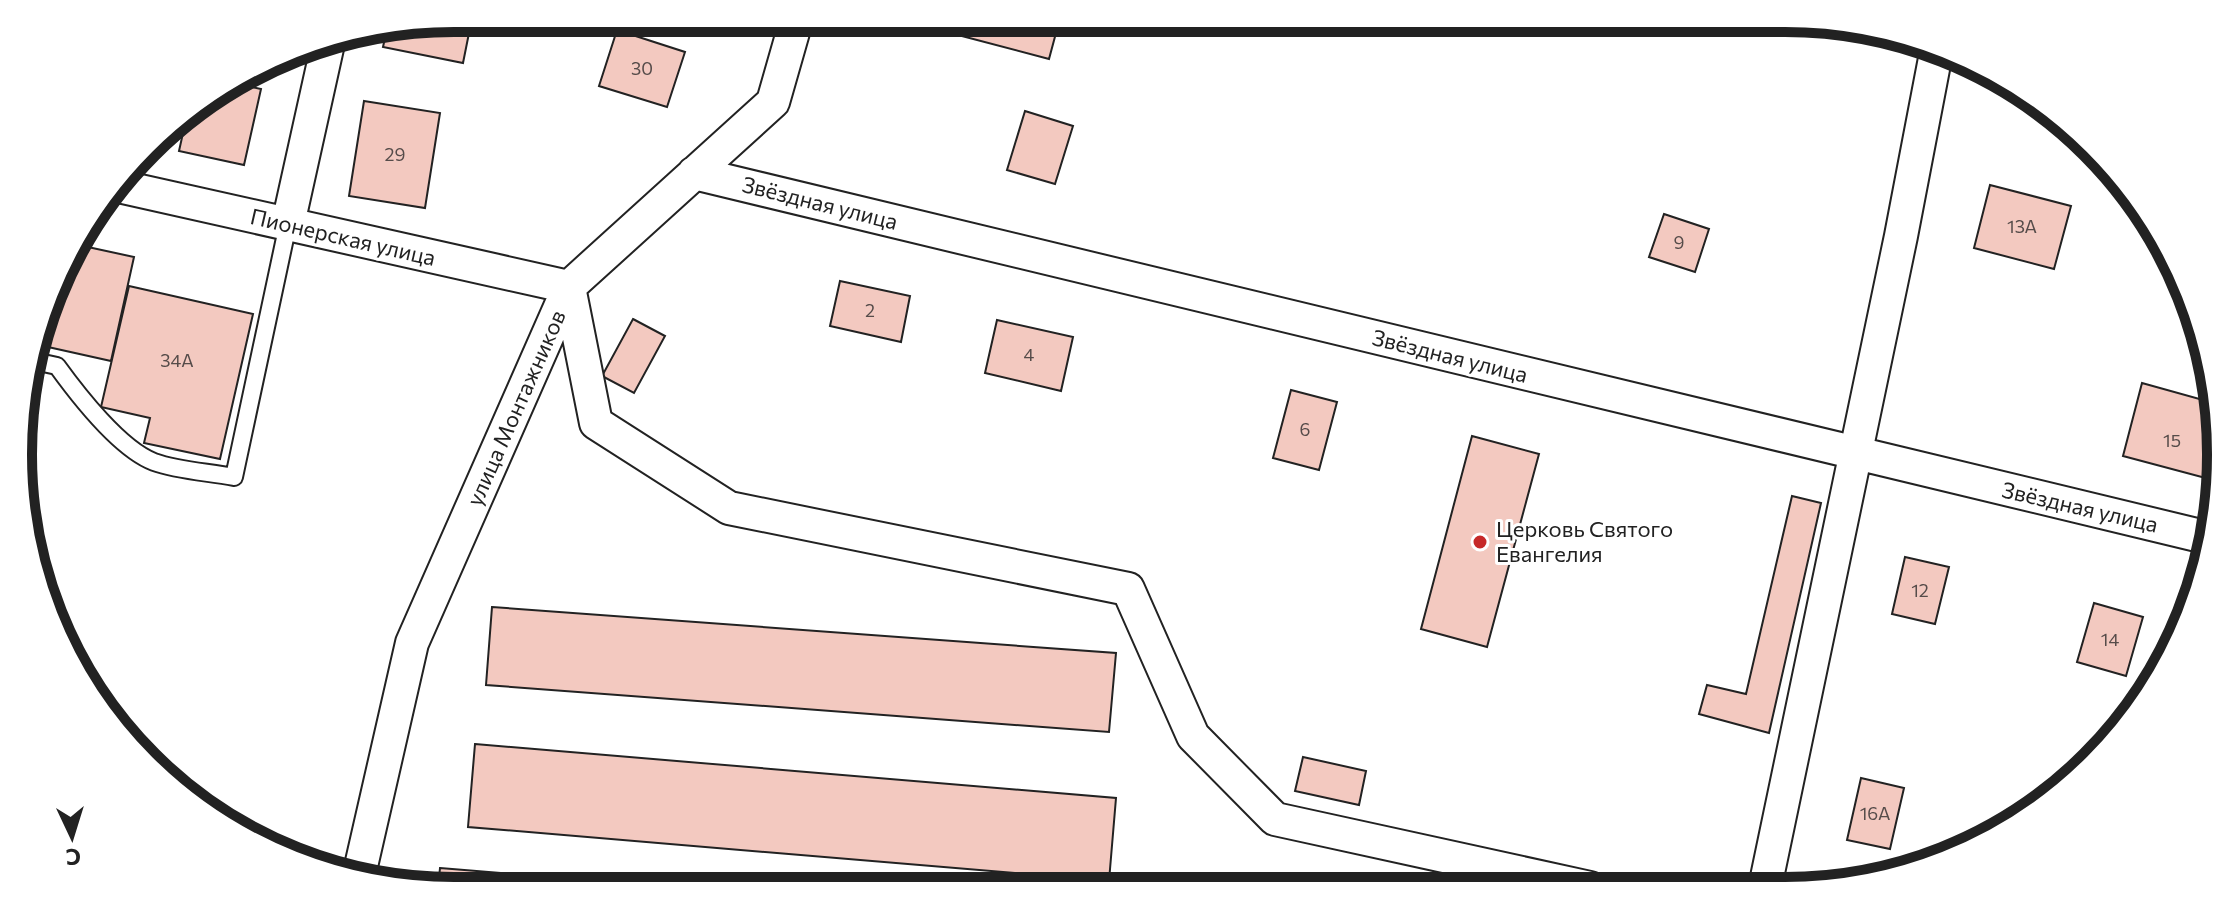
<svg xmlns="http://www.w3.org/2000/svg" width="2239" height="909" font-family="Commissioner,sans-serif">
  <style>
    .building { fill: #f3c9c0; stroke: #222; stroke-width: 2 }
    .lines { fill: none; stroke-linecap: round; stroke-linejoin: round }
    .lane-casing { stroke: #222; stroke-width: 20 }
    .street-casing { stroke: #222; stroke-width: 36 }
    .lane { stroke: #fff; stroke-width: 16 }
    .street { stroke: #fff; stroke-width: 32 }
    .poi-dot { fill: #c62828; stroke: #fff; stroke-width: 3 }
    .labels { text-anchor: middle; stroke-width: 6; stroke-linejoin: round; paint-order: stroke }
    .number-label { font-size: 18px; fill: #564c4a }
    .street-label { font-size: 22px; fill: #222; stroke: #fff }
    .poi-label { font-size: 22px; fill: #222; stroke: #fff; text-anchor: start }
    .rim { fill: none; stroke: #222; stroke-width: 10 }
  </style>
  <rect width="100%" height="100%" fill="#fff"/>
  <path class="building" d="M454 18H472L463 63 383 47 387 29Z
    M962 18H1060L1049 59 958 35Z
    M617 30 685 52 667 107 599 86Z
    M239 84 261 89 244 165 179 151 187 115Z
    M364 101 440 113 425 208 349 196Z
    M1025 111 1073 126 1055 184 1007 170Z
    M1990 185 2071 206 2054 269 1974 248Z
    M1664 214 1709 229 1695 272 1649 257Z
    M74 244 134 257 111 361 39 345Z
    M840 281 910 296 901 342 830 326Z
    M129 286 253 314 220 459 144 443 150 418 101 407Z
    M633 319 665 336 634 393 602 376Z
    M997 320 1073 337 1061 391 985 373Z
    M2142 383 2214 403 2220 425 2213 480 2123 456Z
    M1291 390 1337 402 1319 470 1273 458Z
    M1472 436 1539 454 1487 647 1421 629Z
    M1792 496 1821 503 1769 733 1699 714 1707 685 1746 694Z
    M1905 557 1949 567 1935 624 1892 614Z
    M2094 603 2143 617 2126 676 2077 662Z
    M492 607 1116 653 1109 732 486 685Z
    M475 744 1116 798 1109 881 468 827Z
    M1303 757 1366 771 1359 805 1295 791Z
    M1861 778 1904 788 1890 849 1847 840Z
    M440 868 704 890 454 891 438 888Z"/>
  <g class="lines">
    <defs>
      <path id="lane" d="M34 361 57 366C78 395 120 449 154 462 179 471 209 472 234 477L288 224"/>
      <path id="street" d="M694 173 2205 537
        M118 186 569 287 596 423 729 508 1128 589 1193 736 1275 819 1590 888
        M288 224 329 39
        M359 875 412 643 569 287 773 102 797 18
        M1765 887 1901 236 1937 48"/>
    </defs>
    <use href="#lane" class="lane-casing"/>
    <use href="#street" class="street-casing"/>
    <use href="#lane" class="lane"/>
    <use href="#street" class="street"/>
  </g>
  <circle class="poi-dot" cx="1480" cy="542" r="8"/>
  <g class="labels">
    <g class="number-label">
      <text x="642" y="75">30</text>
      <text x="395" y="161">29</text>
      <text x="2022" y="233">13А</text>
      <text x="1679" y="249">9</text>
      <text x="870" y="317">2</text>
      <text x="1029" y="361">4</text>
      <text x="177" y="367">34А</text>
      <text x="1305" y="436">6</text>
      <text x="2172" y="447">15</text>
      <text x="1920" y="597">12</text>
      <text x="2110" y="646">14</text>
      <text x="1875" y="820">16А</text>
    </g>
    <g class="street-label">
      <text transform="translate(820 203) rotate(14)" y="8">Звёздная улица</text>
      <text transform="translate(343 237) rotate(13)" y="8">Пионерская улица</text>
      <text transform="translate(1450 356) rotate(14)" y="8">Звёздная улица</text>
      <text transform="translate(516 408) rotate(-66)" y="8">улица Монтажников</text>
      <text transform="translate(2080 507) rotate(13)" y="8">Звёздная улица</text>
    </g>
    <g class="poi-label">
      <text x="1496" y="537">Церковь Святого<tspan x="1496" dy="25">Евангелия</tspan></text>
    </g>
  </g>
  <path d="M0 0H2239V909H0ZM454 32H1785A422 422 0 0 1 2207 454V455A422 422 0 0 1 1785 877H454A422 422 0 0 1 32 455V454A422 422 0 0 1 454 32Z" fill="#fff" fill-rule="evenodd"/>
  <path class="rim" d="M454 32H1785A422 422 0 0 1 2207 454V455A422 422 0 0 1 1785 877H454A422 422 0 0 1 32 455V454A422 422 0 0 1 454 32Z"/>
  <g transform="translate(72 837) rotate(176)" stroke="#ffffff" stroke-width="6" paint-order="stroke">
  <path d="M0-6L14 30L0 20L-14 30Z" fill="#222222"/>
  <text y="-12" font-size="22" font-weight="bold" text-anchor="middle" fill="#222222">С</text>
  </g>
</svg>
